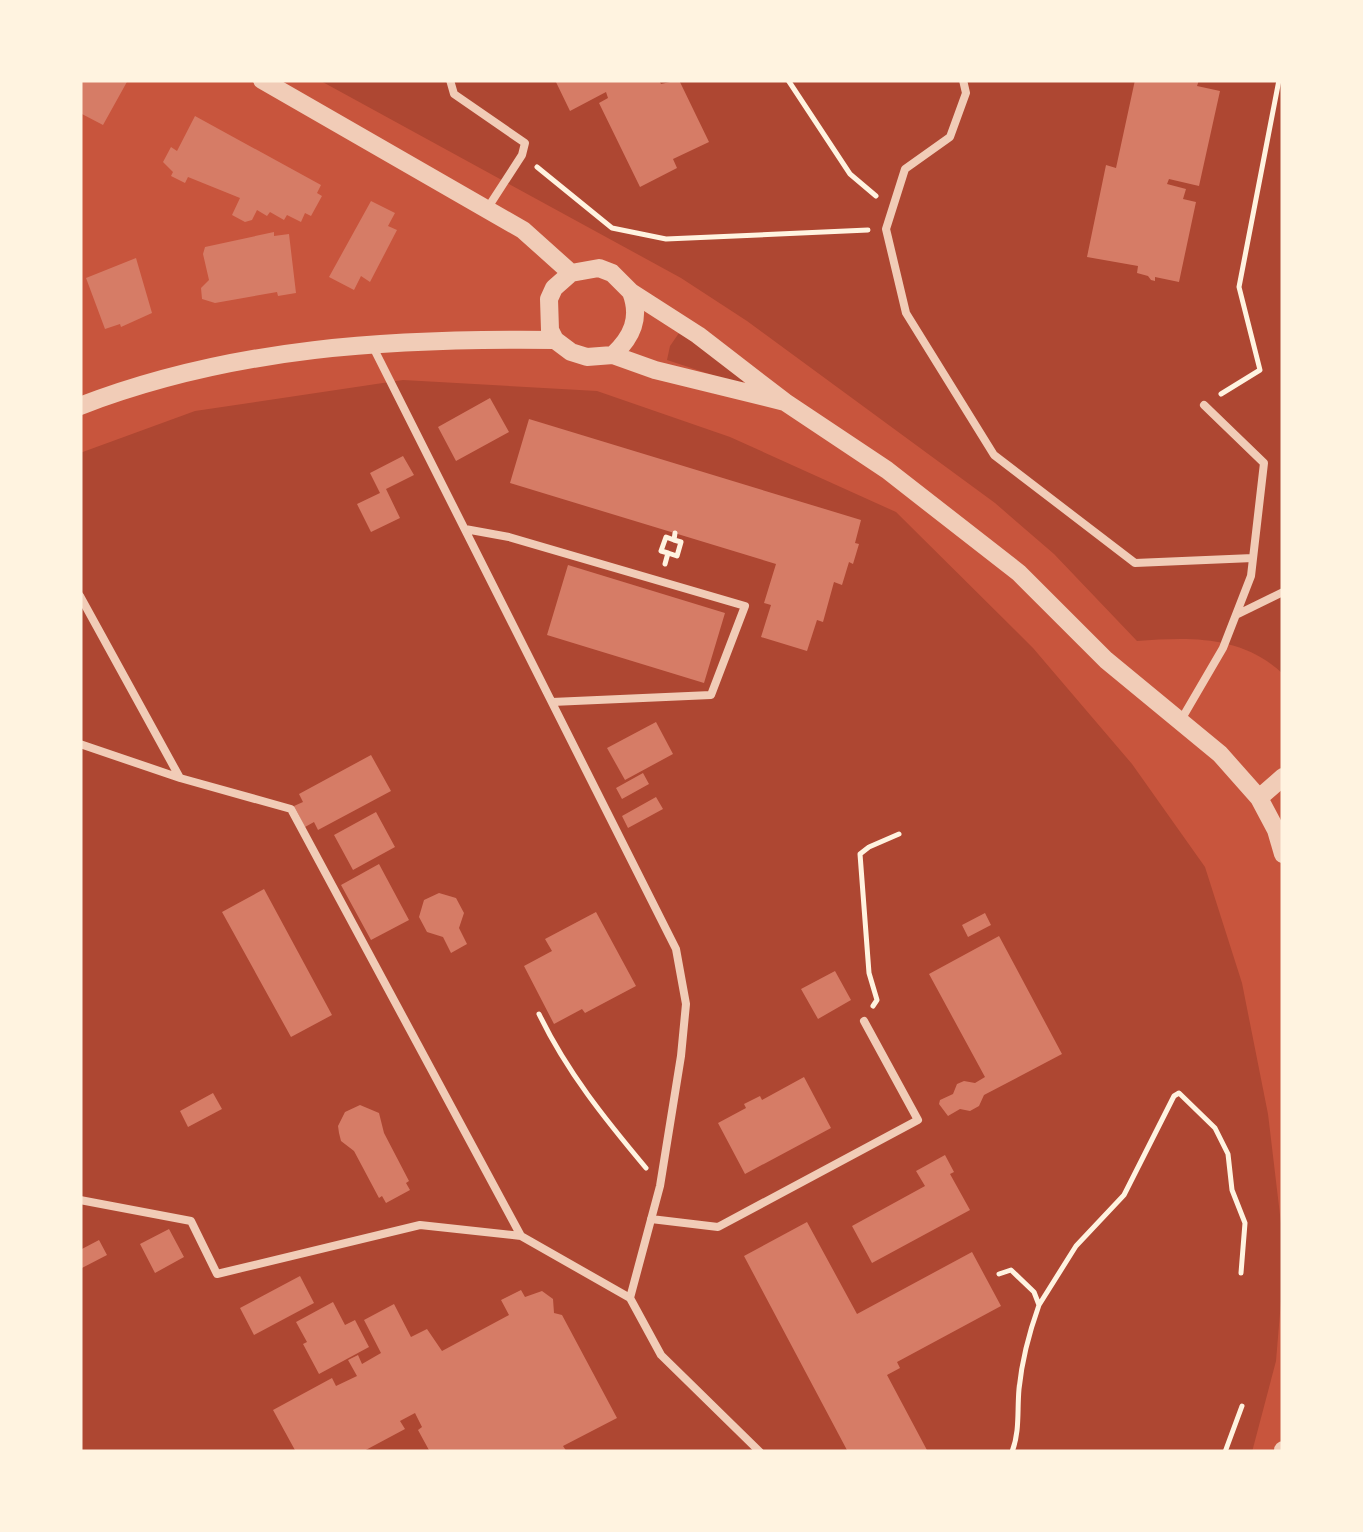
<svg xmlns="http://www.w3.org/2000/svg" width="1363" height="1532" font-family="Overpass,sans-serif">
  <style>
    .green { fill: #ae4732 }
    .building { fill: #d67c66 }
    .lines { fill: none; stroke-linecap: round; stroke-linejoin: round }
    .path { stroke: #fff3e0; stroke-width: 5 }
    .service { stroke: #f1ccb7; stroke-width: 8 }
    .tertiary { stroke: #f1ccb7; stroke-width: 18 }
  </style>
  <rect width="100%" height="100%" fill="#c8553d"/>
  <path class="green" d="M319 80H1283V674C1242 635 1190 637 1137 641L1054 554 995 503 747 321 681 278Z
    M679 333 743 377V383L740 384 667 360 670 346Z
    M403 380 597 391 730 437 896 512 1033 648 1132 764 1205 867 1242 983 1268 1114 1283 1240V1277L1276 1361 1252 1452H80V453L195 411Z"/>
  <path class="building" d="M80 80H128L103 125 80 113Z
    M555 80H659L661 84 679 80 709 142 673 159 677 168 640 187 599 103 608 98 606 92 570 111Z
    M1135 80H1199L1197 86 1220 91 1199 186 1169 179 1167 184 1186 189 1183 199 1196 202 1179 282 1155 277V281L1151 280 1148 276 1137 273 1138 266 1087 257 1106 165 1116 168Z
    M195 116 321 185 317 193 322 196 311 216 305 213 301 222 287 215 284 220 270 212 267 216 257 210 252 220 245 222 232 215 240 198 188 177 185 183 171 176 173 172 163 162 171 147 177 151Z
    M371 201 395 213 388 226 397 230 370 282 361 276 354 290 329 277Z
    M274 232V236L289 234 296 293 278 296 277 292 215 303 202 299 201 288 209 280 203 254 205 247Z
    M136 258 152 313 121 327 120 324 105 329 86 278Z
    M490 398 509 432 456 461 438 427Z
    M529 419 861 520 855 543 859 544 853 564 849 562 842 585 834 582 823 622 817 620 807 651 761 637 771 605 764 603 776 564 510 483Z
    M403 456 414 475 386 489 400 518 371 532 357 504 380 493 370 473Z
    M568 565 725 613 704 683 547 635Z
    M656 722 673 754 625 780 607 748Z
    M371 755 391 791 318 830 314 822 305 827 294 806 303 802 299 794Z
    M643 773 649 784 622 799 616 788Z
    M656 797 663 809 628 828 622 816Z
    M376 812 395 847 353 870 334 835Z
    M379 864 409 920 371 940 341 885Z
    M264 889 332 1015 291 1037 222 912Z
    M439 893 456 898 464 913 459 928 467 944 451 953 443 937 427 932 419 917 424 900Z
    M596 912 636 986 585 1013 582 1009 554 1024 524 966 552 951 545 939Z
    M985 913 991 925 968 937 962 925Z
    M999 936 1062 1054 984 1095 979 1106 970 1111 960 1109 948 1116 939 1104 940 1100 953 1094 957 1084 964 1081 975 1083 985 1077 929 974Z
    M835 971 851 1000 818 1019 801 989Z
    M804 1077 831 1128 745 1174 718 1123 746 1108 744 1104 760 1096 762 1100Z
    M213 1093 222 1109 188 1127 180 1111Z
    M360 1105 379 1113 384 1133 409 1181 406 1183 410 1190 386 1203 382 1196 379 1198 354 1151 341 1141 339 1133 338 1126 345 1112Z
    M945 1155 954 1172 950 1174 970 1210 872 1263 852 1226 925 1186 916 1171Z
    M807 1222 857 1314 972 1252 1001 1306 897 1362 900 1368 887 1375 928 1452H848L744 1256Z
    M169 1229 184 1257 155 1273 140 1244Z
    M99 1240 107 1255 80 1269V1250Z
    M300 1276 314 1303 254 1335 240 1308Z
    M521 1290 525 1297 542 1291 553 1299 554 1313 562 1315 617 1418 563 1446 567 1452H430L418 1430 422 1427 415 1413 400 1421 405 1429 362 1452H296L273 1410 332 1378 336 1386 357 1376 348 1360 358 1355 362 1364 381 1353 364 1320 394 1304 411 1337 427 1329 442 1351 509 1315 501 1300Z
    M333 1302 345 1325 355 1320 369 1347 319 1374 303 1344 307 1342 296 1322Z"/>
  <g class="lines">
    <path class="path" d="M788 80 850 174 876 196
      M537 167 612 228 666 239 868 230
      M1221 394 1260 370 1239 287 1279 80
      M668 553 677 556 681 542 674 540
      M665 564 668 553 661 551 666 537 674 540 675 533
      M873 1006 877 1000 869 973 860 854 869 847 899 834
      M539 1014C567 1072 605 1119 646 1168
      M999 1274 1011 1270 1034 1292 1039 1305C1029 1333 1022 1359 1019 1389 1017 1411 1020 1431 1012 1452
      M1039 1305 1076 1246 1124 1195 1174 1096 1179 1093 1215 1128 1228 1154 1232 1190 1245 1223 1241 1273
      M1225 1452 1242 1406"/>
    <path class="service" d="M450 80 454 94 525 143 522 155 487 209
      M963 80 966 93 950 137 905 169 886 229 906 313 994 455 1135 563 1253 558
      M372 345 676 949 686 1004 681 1056 660 1186 630 1298 661 1355 760 1452
      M465 529 509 537 745 606 711 695 552 702
      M80 596 180 778 291 809 521 1236
      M1236 615 1283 592
      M1181 720 1223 648 1251 576 1264 463 1204 405
      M80 744 180 778
      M80 1200 191 1221 217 1274 420 1225 521 1236 630 1298
      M651 1219 718 1227 918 1120 864 1021"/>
    <path class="tertiary" d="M262 80 523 230 571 273
      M613 355C632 337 641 318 631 292
      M785 402 655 370 613 355 587 357 571 352 555 340 550 330 549 299 554 288 571 273 599 268 612 273 631 292 698 335 785 402 887 470 1019 573 1106 660 1220 754 1259 798 1276 830 1283 854
      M80 406C233 347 392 338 555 340
      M1259 798 1283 777
      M1283 1452V1450"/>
  </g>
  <rect width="1363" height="1532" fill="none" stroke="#fff3e0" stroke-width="165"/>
</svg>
